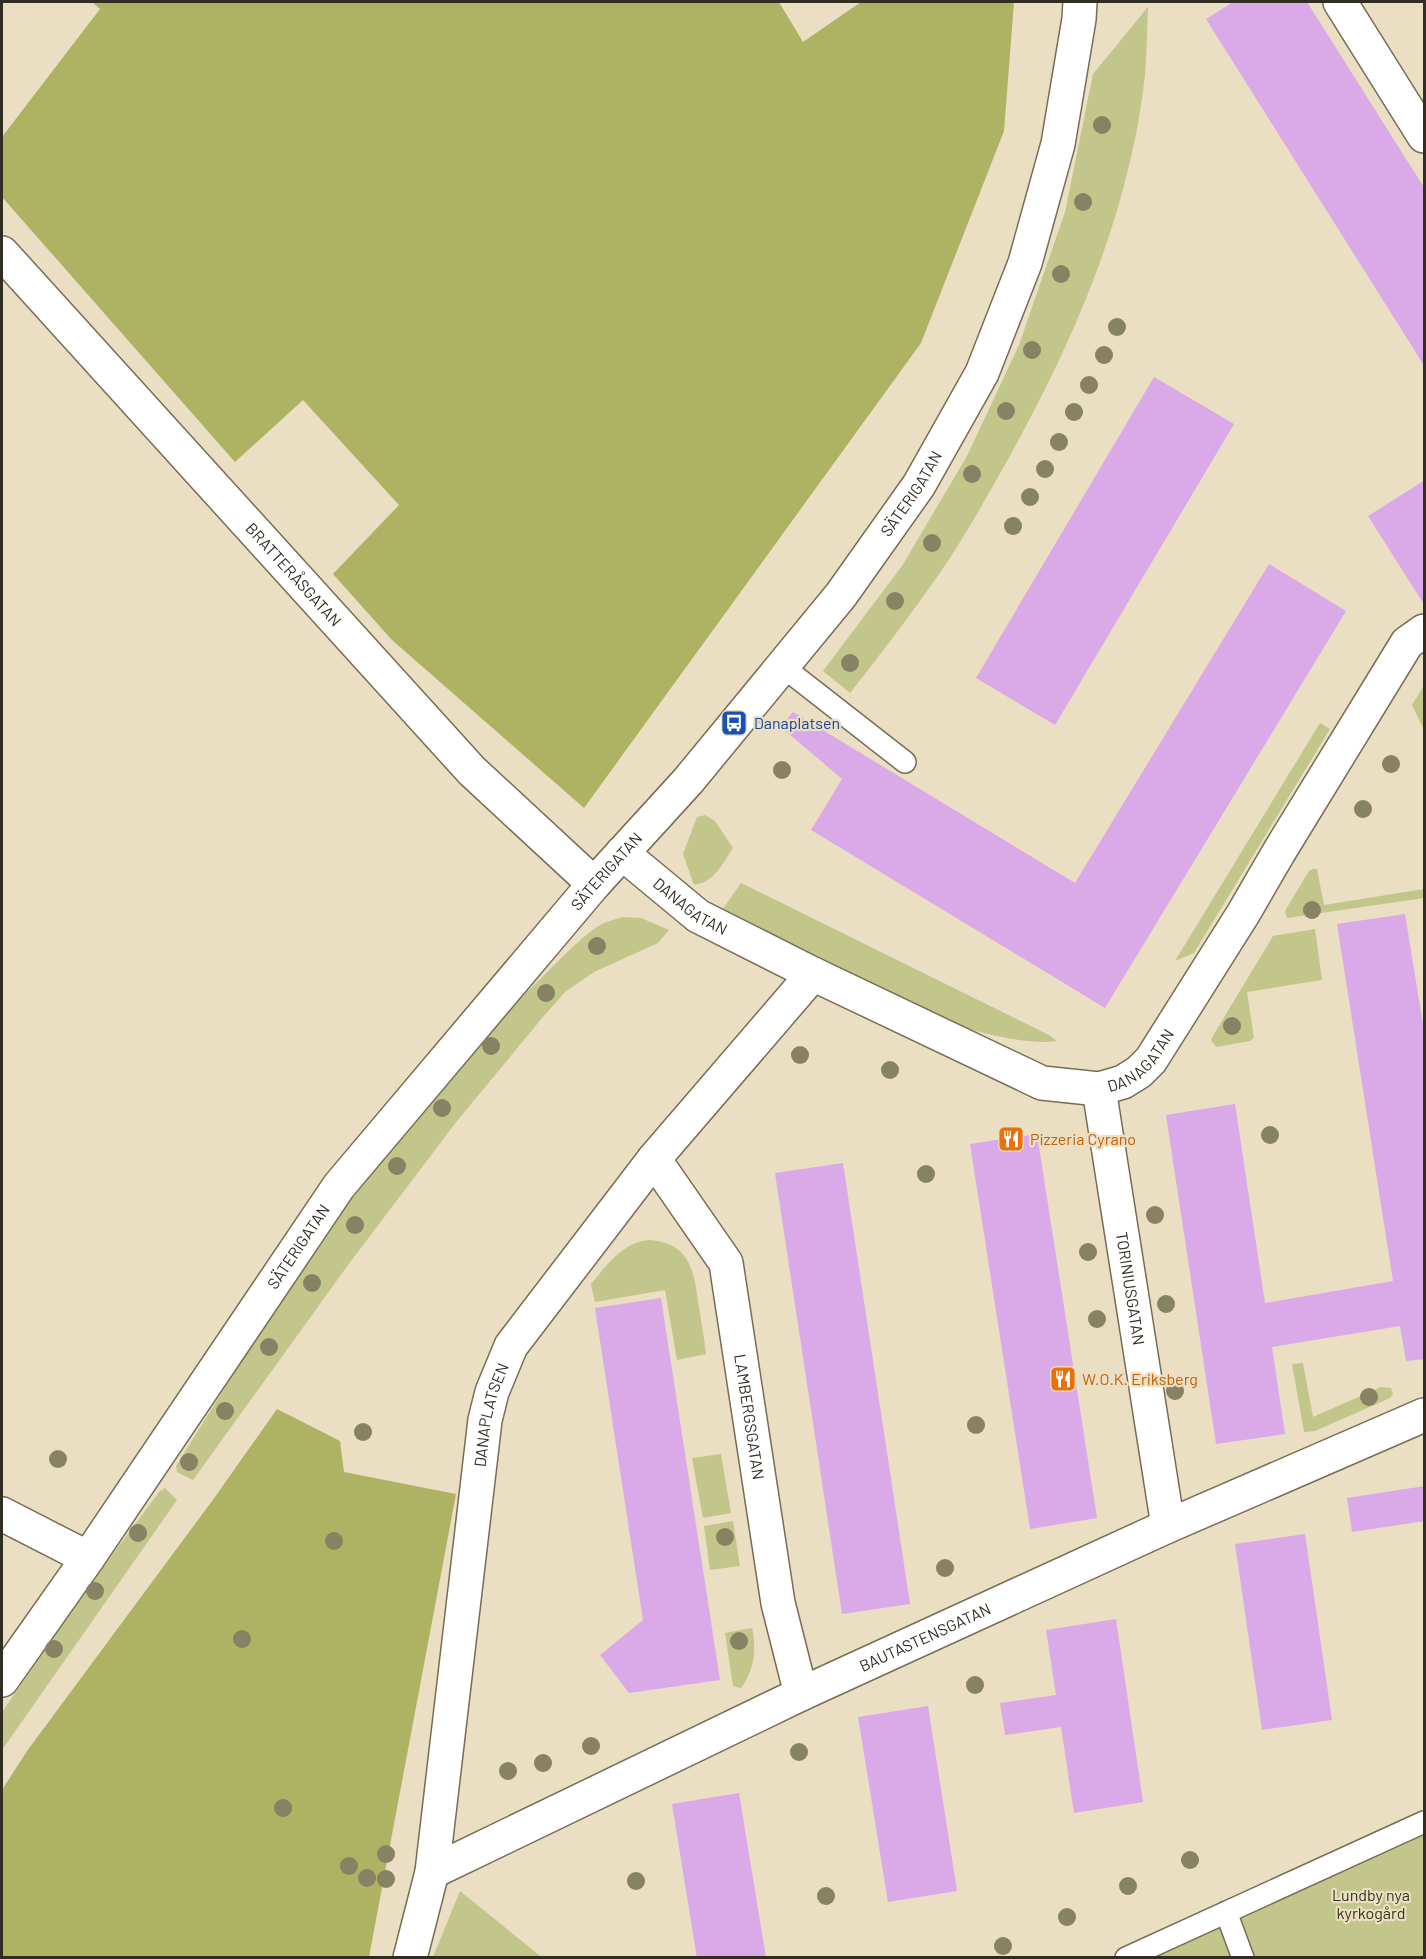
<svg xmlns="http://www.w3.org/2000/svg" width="1426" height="1959" font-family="Barlow,sans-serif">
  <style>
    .green { fill: #c2c68a }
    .forest { fill: #aeb263 }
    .building { fill: #d9a9e8 }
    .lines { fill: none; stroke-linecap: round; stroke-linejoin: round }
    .lane-casing { stroke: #776d55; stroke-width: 24 }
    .street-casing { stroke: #776d55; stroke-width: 36 }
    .lane { stroke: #fff; stroke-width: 21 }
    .street { stroke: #fff; stroke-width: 33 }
    .tree { fill: #868263 }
    .labels { text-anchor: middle; stroke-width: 4.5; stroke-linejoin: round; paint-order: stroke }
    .street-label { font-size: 16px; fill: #322d23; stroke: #eadec3 }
    .transit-label { font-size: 16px; fill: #164399; stroke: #eadec3; text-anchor: start }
    .food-label { font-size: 16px; fill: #c56008; stroke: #eadec3; text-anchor: start }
    .park-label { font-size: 16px; fill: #353714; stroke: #eadec3 }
  </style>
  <rect width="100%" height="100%" fill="#eadec3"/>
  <path class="green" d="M1148 7C1147 29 1147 52 1145 75 1130 212 1074 341 1007 461 985 500 963 540 937 577 909 617 880 655 850 693L823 671 902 566 967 456 1019 345 1065 212 1093 74Z
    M1424 685V730L1412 705Z
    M1320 723 1330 729 1194 953 1175 961Z
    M705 815 715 821 733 848C722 865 714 882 694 885L683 854 697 817Z
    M1313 869H1317L1324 905 1424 889V898L1287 918 1285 911 1309 871Z
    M741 883 1049 1035 1057 1041C1023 1046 967 1029 935 1019L722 910Z
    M623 917 641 918 669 930 658 943 594 972 565 992 543 1017 457 1121 348 1265 193 1480 177 1472 176 1466C281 1297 389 1123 534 985 550 970 584 933 602 924 608 921 616 919 623 917Z
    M1315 929 1322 980 1247 992 1254 1038 1250 1041 1216 1047 1211 1040 1214 1034 1273 936Z
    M649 1240C689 1243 694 1269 698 1302 701 1320 704 1337 706 1354L677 1360 665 1290 595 1302 591 1284C607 1265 623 1242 649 1240Z
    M1303 1363 1313 1417 1381 1387 1391 1388 1393 1394 1390 1398 1315 1431 1304 1432 1292 1364Z
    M721 1454 731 1513 703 1518 692 1458Z
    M165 1488 177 1500 2 1750V1712L89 1586 159 1492Z
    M733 1521 740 1566 710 1570 704 1526Z
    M752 1628C757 1650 754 1670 741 1688L733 1686 725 1633Z
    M1424 1817V1957L1125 1958Z
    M460 1891 539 1955 542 1957H433Z"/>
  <path class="forest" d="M92 2H779L803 42 861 2H1014L1004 131 921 343 584 808 392 640 333 574 399 505 303 400 235 462 2 197V137L100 9Z
    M277 1409 340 1441 344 1472 456 1494 369 1957H2V1790L27 1751 215 1497Z"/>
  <path class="building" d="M1233 2H1307L1425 189V367L1206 19Z
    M1154 377 1234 424 1055 725 976 678Z
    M1425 480V606L1368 516Z
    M1269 564 1346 611 1105 1008 811 830 842 779 781 727 793 712 1075 883Z
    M1405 914 1425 1037V1359L1406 1361 1400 1326 1272 1347 1285 1434 1216 1444 1166 1115 1235 1104 1265 1303 1393 1281 1337 924Z
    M1037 1134 1097 1518 1030 1529 970 1144Z
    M843 1163 910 1604 842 1614 775 1173Z
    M661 1298 720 1680 629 1693 600 1655 643 1620 595 1308Z
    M1425 1486V1521L1352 1532 1347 1498Z
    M1305 1534 1332 1720 1262 1730 1235 1544Z
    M1116 1619 1143 1802 1074 1813 1061 1727 1005 1735 1000 1703 1056 1695 1046 1630Z
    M928 1706 957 1891 888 1902 858 1717Z
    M739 1793 766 1958H697L672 1804Z"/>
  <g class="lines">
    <defs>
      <path id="lane" d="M782 666 905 762
        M1226 1912 1243 1958
        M1126 1958 1424 1822"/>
      <g id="street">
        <path d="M1340 2 1424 136"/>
        <path id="s1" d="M2 253 472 771 594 884"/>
        <path id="s2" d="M622 853 698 916 813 974 1042 1083 1099 1089 1123 1082 1139 1072 1151 1060 1243 914 1279 852 1407 643 1424 631"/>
        <path id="s3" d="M1099 1089 1168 1526"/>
        <path id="s4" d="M654 1159 726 1263 778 1603 801 1694"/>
        <path d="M2 1514 88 1558"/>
        <path id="s5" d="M2 1680 88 1558 339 1186 594 884 688 781 841 595 919 485 982 373 1025 263 1058 144 1079 19 1080 2"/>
        <path id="s6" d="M432 1872 801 1694 1168 1526 1424 1415"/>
        <path id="s7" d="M410 1958 432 1872 485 1420 492 1392 511 1346 654 1159 813 974"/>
      </g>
    </defs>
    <use href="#lane" class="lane-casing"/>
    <use href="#street" class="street-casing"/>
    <use href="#lane" class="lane"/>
    <use href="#street" class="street"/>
  </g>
  <g class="tree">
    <circle cx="1102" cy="125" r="9"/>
    <circle cx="1083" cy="202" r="9"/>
    <circle cx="1061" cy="274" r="9"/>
    <circle cx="1117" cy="327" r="9"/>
    <circle cx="1032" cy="350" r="9"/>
    <circle cx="1104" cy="355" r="9"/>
    <circle cx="1089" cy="385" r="9"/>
    <circle cx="1006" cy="411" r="9"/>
    <circle cx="1074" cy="412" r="9"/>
    <circle cx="1059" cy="442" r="9"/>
    <circle cx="1045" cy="469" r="9"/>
    <circle cx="972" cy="474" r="9"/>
    <circle cx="1030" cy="497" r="9"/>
    <circle cx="1013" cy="526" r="9"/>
    <circle cx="932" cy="543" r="9"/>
    <circle cx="895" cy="601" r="9"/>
    <circle cx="850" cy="663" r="9"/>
    <circle cx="1391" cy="764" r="9"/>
    <circle cx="782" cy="770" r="9"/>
    <circle cx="1363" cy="809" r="9"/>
    <circle cx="1312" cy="910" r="9"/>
    <circle cx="597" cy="946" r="9"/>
    <circle cx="546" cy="993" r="9"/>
    <circle cx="1232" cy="1026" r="9"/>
    <circle cx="491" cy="1046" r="9"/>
    <circle cx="800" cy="1055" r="9"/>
    <circle cx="890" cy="1070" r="9"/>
    <circle cx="442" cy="1108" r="9"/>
    <circle cx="1270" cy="1135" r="9"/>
    <circle cx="397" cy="1166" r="9"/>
    <circle cx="926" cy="1174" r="9"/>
    <circle cx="1155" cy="1215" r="9"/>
    <circle cx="355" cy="1225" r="9"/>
    <circle cx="1088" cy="1252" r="9"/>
    <circle cx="312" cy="1283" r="9"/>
    <circle cx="1166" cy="1304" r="9"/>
    <circle cx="1097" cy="1319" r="9"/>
    <circle cx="269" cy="1347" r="9"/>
    <circle cx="1175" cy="1391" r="9"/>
    <circle cx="1369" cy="1397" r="9"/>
    <circle cx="225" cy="1411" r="9"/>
    <circle cx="976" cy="1425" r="9"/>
    <circle cx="363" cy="1432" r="9"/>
    <circle cx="58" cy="1459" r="9"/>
    <circle cx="189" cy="1462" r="9"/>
    <circle cx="138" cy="1533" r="9"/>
    <circle cx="725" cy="1537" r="9"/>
    <circle cx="334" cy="1541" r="9"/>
    <circle cx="945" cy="1568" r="9"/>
    <circle cx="95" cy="1591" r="9"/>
    <circle cx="242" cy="1639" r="9"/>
    <circle cx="739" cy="1641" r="9"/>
    <circle cx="54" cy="1649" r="9"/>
    <circle cx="975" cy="1685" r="9"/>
    <circle cx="591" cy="1746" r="9"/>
    <circle cx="799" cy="1752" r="9"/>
    <circle cx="543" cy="1763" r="9"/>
    <circle cx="508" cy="1771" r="9"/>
    <circle cx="283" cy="1808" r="9"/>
    <circle cx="386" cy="1854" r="9"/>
    <circle cx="1190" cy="1860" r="9"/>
    <circle cx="349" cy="1866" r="9"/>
    <circle cx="367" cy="1878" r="9"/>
    <circle cx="386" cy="1879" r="9"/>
    <circle cx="636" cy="1881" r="9"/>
    <circle cx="1128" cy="1886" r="9"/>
    <circle cx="826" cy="1896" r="9"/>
    <circle cx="1067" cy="1917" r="9"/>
    <circle cx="1003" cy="1946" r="9"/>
  </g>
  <defs>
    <symbol id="bus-square" viewBox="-11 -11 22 22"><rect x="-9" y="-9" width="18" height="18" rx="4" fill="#1a4fb4" stroke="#eadec3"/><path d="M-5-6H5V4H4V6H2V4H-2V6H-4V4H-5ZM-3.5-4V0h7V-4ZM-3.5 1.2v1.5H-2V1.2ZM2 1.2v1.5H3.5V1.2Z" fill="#fff"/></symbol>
    <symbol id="restaurant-square" viewBox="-11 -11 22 22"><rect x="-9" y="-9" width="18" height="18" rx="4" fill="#e8710a" stroke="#eadec3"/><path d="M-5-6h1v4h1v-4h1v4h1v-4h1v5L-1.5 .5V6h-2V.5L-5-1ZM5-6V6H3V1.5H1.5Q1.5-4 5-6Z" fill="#fff"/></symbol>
  </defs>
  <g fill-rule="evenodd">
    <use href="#bus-square" x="719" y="708" width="30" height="30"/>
    <use href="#restaurant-square" x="996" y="1124" width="30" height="30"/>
    <use href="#restaurant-square" x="1048" y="1364" width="30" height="30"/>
  </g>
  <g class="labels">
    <g class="street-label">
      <text dy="6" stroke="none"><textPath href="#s5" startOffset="1497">SÄTERIGATAN</textPath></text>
      <text dy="6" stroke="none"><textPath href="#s1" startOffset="434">BRATTERÅSGATAN</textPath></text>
      <text dy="6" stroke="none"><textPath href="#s5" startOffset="1011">SÄTERIGATAN</textPath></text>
      <text dy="6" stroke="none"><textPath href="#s2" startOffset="87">DANAGATAN</textPath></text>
      <text dy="6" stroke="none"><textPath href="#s2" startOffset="591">DANAGATAN</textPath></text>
      <text dy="6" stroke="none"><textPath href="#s5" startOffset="525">SÄTERIGATAN</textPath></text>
      <text dy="6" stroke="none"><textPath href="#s3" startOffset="202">TORINIUSGATAN</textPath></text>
      <text dy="6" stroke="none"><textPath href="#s7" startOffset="550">DANAPLATSEN</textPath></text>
      <text dy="6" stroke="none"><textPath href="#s4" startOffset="282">LAMBERGSGATAN</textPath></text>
      <text dy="6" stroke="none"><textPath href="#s6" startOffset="546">BAUTASTENSGATAN</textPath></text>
    </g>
    <g class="transit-label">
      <text x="754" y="729">Danaplatsen</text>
    </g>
    <g class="food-label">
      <text x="1030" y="1145">Pizzeria Cyrano</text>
      <text x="1082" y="1385">W.O.K. Eriksberg</text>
    </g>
    <g class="park-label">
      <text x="1371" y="1901">Lundby nya<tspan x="1371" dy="18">kyrkogård</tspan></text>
    </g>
  </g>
  <rect width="1426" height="1959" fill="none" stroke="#322d23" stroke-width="6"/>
</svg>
